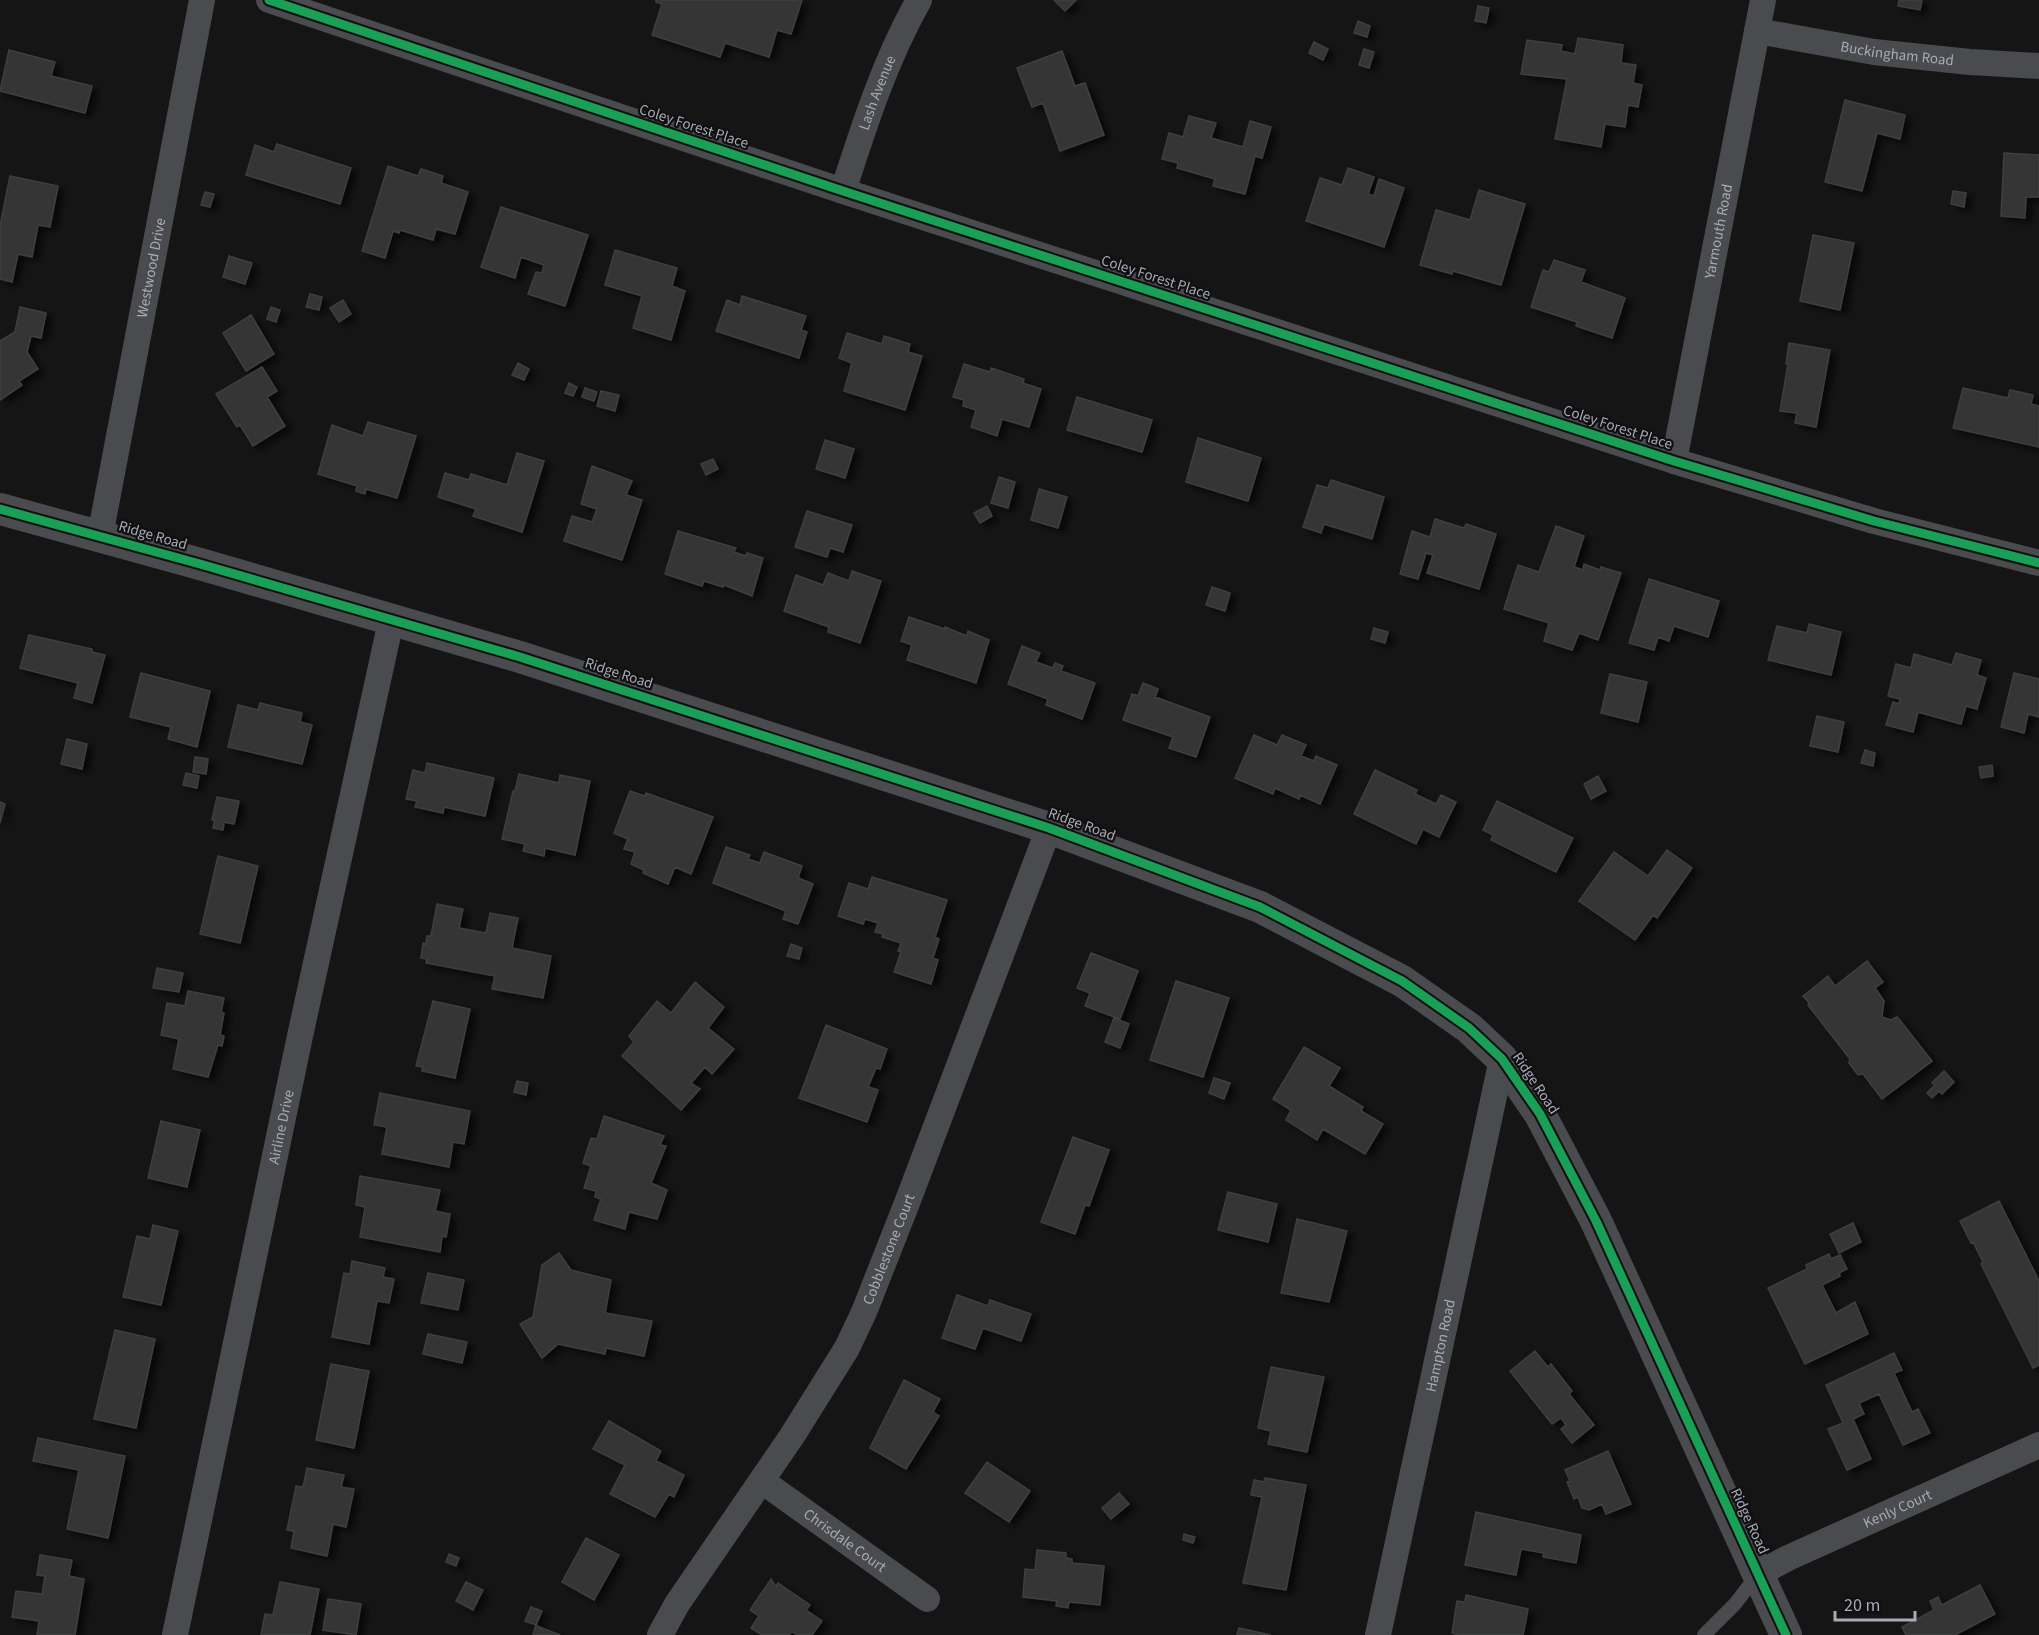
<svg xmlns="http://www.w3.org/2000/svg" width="2039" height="1635" font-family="'Source Sans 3',sans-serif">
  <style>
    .building { fill: #343436; stroke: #3e3f41; stroke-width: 1.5; filter: url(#shadow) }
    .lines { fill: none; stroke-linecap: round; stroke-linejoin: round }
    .service { stroke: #4a4b4e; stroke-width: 14 }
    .minor { stroke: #4a4b4e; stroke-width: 26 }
    .tertiary { stroke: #4a4b4e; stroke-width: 32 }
    .cycleway-casing { stroke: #100f11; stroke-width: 13 }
    .cycleway { stroke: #1a9f57; stroke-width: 9 }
    .labels { text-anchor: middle; stroke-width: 4.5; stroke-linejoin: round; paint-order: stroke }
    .street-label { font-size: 15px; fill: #a8aab5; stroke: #100f11 }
  </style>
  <defs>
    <filter id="shadow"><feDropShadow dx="6" dy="4" stdDeviation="3" flood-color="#0009"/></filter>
  </defs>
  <rect width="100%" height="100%" fill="#151515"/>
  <path class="building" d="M656 0H802L791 34 777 30 769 57 725 43 720 57 652 35 662 4 656 2Z
    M1054 0H1076L1065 11Z
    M1899 0H1922L1920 10 1898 6Z
    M1478 6 1489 8 1486 23 1475 21Z
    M1358 21 1370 26 1367 37 1354 33Z
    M1578 38 1623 45 1621 63 1636 65 1633 83 1642 85 1638 107 1628 105 1625 127 1605 124 1601 147 1555 139 1567 79 1521 74 1527 40 1562 45 1561 51 1575 54Z
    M1314 42 1328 49 1323 60 1309 53Z
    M1364 49 1374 52 1369 68 1359 65Z
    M9 50 55 62 51 76 92 86 85 113 0 91Z
    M1062 51 1075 86 1085 83 1104 135 1060 151 1043 103 1032 107 1017 68Z
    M1845 100 1905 115 1900 139 1877 133 1862 191 1825 182Z
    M1189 116 1216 123 1211 138 1243 147 1250 121 1271 127 1262 158 1255 156 1245 194 1213 186 1215 179 1177 168 1178 163 1162 159 1169 133 1183 137Z
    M277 144 351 168 340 204 246 175 255 145 274 152Z
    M2004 153 2039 155V197H2026L2025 218 2001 216Z
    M388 166 418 176 421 169 443 176 441 183 468 192 455 234 436 229 433 240 400 230 399 233 393 231 385 258 362 251Z
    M1348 168 1374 177 1368 194 1374 196 1379 179 1404 188 1384 247 1306 221 1320 178 1342 185Z
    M10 176 58 186 50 227 38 225 32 257 18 254 12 282 0 279V226Z
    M1479 190 1525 204 1501 285 1453 271 1452 274 1420 265 1436 210 1470 220Z
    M1953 191 1966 193 1964 207 1951 204Z
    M205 192 214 194 210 207 201 205Z
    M501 207 588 235 565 306 528 294 536 272 542 273 544 265 521 257 515 278 481 267Z
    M1813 235 1854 243 1840 310 1800 301Z
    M615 250 677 268 672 286 685 291 671 340 633 328 642 296 605 285Z
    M229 256 252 263 245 284 223 277Z
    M1554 260 1585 270 1581 282 1625 298 1612 338 1576 326 1577 322 1531 307 1543 270 1549 272Z
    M310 294 322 297 319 310 306 307Z
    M742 296 806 316 801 330 807 332 799 358 716 331 727 300 740 305Z
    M343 300 351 314 339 322 330 308Z
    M20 307 46 313 41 338 31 336 27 352 38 369 19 381 22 385 0 400V341L15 332Z
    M271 307 280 310 276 322 267 319Z
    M251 315 274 354 246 371 223 333Z
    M847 333 882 344 884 336 910 344 908 352 922 356 905 410 844 391 852 363 839 358Z
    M1789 343 1830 350 1816 427 1795 423 1797 413 1780 411 1788 364H1786Z
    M518 363 529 369 524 380 512 375Z
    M964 364 990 372 991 368 1024 379 1023 383 1041 389 1029 427 1002 419 997 436 971 427 976 410 963 406 964 400 953 397Z
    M262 367 277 391 267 397 285 426 253 446 240 425 237 427 216 394Z
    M569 383 577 387 573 396 565 393Z
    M585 388 597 392 594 401 582 397Z
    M1963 388 2008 398 2010 390 2033 395 2031 404 2039 406V447L1953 428Z
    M601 391 619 395 615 411 597 406Z
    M1077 397 1152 420 1142 452 1067 430Z
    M368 422 416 436 397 498 366 489 365 494 356 491 357 486 318 474 332 425 363 436Z
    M1198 438 1261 458 1248 501 1186 482Z
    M825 440 854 449 845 478 816 469Z
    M517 453 544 461 522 532 473 516 476 509 438 497 445 473 469 480 471 474 507 485Z
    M713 459 718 469 706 475 701 464Z
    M592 466 632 481 626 495 642 500 622 560 564 541 572 516 592 522 597 509 581 504Z
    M999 477 1015 482 1008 508 991 503Z
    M1331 480 1384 497 1372 539 1324 524 1321 533 1303 527 1317 485 1328 488Z
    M1039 489 1067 497 1058 528 1031 520Z
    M987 506 992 516 980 523 974 513Z
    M807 511 852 525 843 552 830 548 827 557 795 547Z
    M1435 519 1464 528 1466 524 1496 534 1479 589 1427 573 1433 555 1426 553 1418 579 1400 574 1412 531 1430 537Z
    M1556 526 1584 536 1574 567 1583 570 1584 564 1600 570 1601 567 1621 573 1598 640 1579 633 1572 650 1544 641 1549 623 1504 609 1518 565 1539 572Z
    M678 531 736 548 734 552 746 556 747 553 763 558 752 596 724 585 723 587 704 581 702 586 665 574Z
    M852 571 881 581 860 643 828 632 829 627 784 611 796 575 823 585 828 573 849 581Z
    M1649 579 1719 601 1708 637 1674 626 1669 641 1658 637 1654 650 1629 643Z
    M1212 587 1230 593 1225 611 1206 605Z
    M909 617 945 629V627L967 636 968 631 989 640 976 683 907 660 912 645 901 641Z
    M1809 624 1841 632 1831 675 1768 660 1777 626 1807 633Z
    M1374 628 1388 632 1385 643 1371 639Z
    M29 635 92 649V652L105 655 92 703 74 698 78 683 20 668Z
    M1022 646 1040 653 1036 662 1053 668 1055 663 1063 666 1061 671 1095 683 1082 719 1046 705 1048 699 1008 684Z
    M1956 653 1981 660 1977 675 1986 678 1977 709 1966 706 1961 724 1918 712 1913 732 1886 725 1893 702 1899 704 1900 699 1888 696 1896 664 1911 668 1914 654 1952 665Z
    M141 673 210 691 197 747 168 739 171 727 130 717Z
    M2014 673 2039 679V717L2028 714 2024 733 2001 727Z
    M1610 674 1647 682 1638 722 1601 713Z
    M1143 683 1158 689 1155 697 1210 717 1196 757 1169 748 1173 737 1123 720 1132 694 1138 696Z
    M260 703 302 713 300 722 312 725 302 764 228 747 238 705 258 710Z
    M1817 716 1844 722 1838 752 1810 746Z
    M1254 735 1277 745 1282 735 1306 745 1301 756 1314 761 1316 756 1337 765 1320 804 1300 795 1299 799 1275 788 1273 794 1235 778Z
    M67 739 87 744 82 769 61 764Z
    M1865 750 1875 753 1873 766 1861 763Z
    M195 757 208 759 206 774 193 772Z
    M427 763 494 778 485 816 444 807 443 813 415 807 417 801 406 799 413 770 425 773Z
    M1992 765 1993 776 1981 778 1979 767Z
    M1375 770 1417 790 1415 794 1436 804 1441 795 1456 802 1439 837 1423 829 1416 844 1354 814Z
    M186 773 199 776 197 788 183 785Z
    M519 774 559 783 560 775 590 781 575 855 545 848 544 856 523 851 525 844 502 839 513 791H515Z
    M1598 776 1606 791 1591 799 1584 784Z
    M630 791 645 796 646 793 713 817 691 874 675 867 668 884 643 873 644 870 631 864 635 852 624 849 628 839 614 833Z
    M217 797 239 801 234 824 224 822 223 830 213 828 215 820H212Z
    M1497 801 1573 838 1556 872 1491 840 1493 835 1483 830Z
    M0 802 5 804 0 823Z
    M726 847 750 855 748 859 760 863 764 852 802 866 798 878 813 884 798 924 783 919 786 911 713 883Z
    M1667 850 1692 868 1657 918 1653 915 1635 940 1579 901 1614 852 1648 876Z
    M218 856 258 866 240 943 200 934Z
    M872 877 947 900 935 937 939 939 933 958 938 960 931 984 894 972 901 952 898 951 901 943 882 937 883 934 875 932 878 923 865 919 863 924 838 916 849 883 868 889Z
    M437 904 463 909 459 928 486 933 490 913 518 918 512 948 551 956 543 998 492 989 495 976 426 963 427 959 421 958 423 943 426 944 427 936H431Z
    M791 944 802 948 799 959 787 956Z
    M1091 953 1138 971 1120 1019 1085 1006 1090 993 1077 988Z
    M1867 961 1883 982 1875 988 1884 1001 1882 1017 1891 1020 1897 1017 1899 1019 1932 1061 1882 1099 1863 1074 1858 1075 1849 1063 1850 1059 1808 1005 1810 1004 1803 996 1828 976 1835 986Z
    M157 968 183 973 179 992 153 988Z
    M1176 981 1229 998 1203 1077 1150 1060Z
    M695 982 724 1007 708 1028 734 1049 712 1074 705 1067 691 1083 700 1089 681 1110 622 1056 634 1042 629 1036 657 1001 671 1013Z
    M188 991 224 998 221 1012 224 1013 220 1035 224 1036 222 1046 218 1045 208 1077 173 1069 179 1039 161 1035 167 1003 185 1006Z
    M433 1001 470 1009 455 1078 422 1071 423 1067 416 1066Z
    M1114 1018 1129 1024 1120 1048 1105 1042Z
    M826 1025 887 1049 880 1069 876 1068 868 1087 878 1090 867 1122 799 1098Z
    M1304 1047 1340 1068 1329 1086 1363 1107 1361 1111 1383 1124 1365 1154 1323 1129 1317 1140 1286 1120 1291 1110 1273 1099Z
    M1944 1071 1954 1082 1942 1094 1939 1091 1932 1098 1927 1093 1935 1085 1932 1083Z
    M1214 1078 1230 1083 1224 1099 1209 1093Z
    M517 1081 528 1083 526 1095 514 1092Z
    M380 1093 470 1111 464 1144 453 1142 449 1167 382 1154 387 1127 374 1125Z
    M604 1116 664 1136 660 1145 666 1146 651 1183 667 1190 657 1219 629 1212 625 1229 594 1220 601 1199 595 1197 596 1191 584 1188 591 1166 583 1163 591 1138 597 1139Z
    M161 1121 200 1130 187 1187 148 1178Z
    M1073 1137 1109 1150 1089 1206 1085 1205 1075 1234 1041 1222Z
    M360 1176 440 1190 435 1211 450 1214 446 1237 442 1236 440 1252 360 1237 365 1207 356 1205Z
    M1228 1192 1277 1204 1268 1242 1218 1230Z
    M1999 1201 2039 1281V1365L2033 1368 1981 1264 1983 1262 1973 1242 1971 1243 1960 1221Z
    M1297 1219 1347 1231 1329 1302 1281 1293Z
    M1853 1223 1861 1242 1839 1253 1830 1234Z
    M153 1225 178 1231 161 1305 123 1297 137 1236 150 1239Z
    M559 1253 571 1270 611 1280 605 1313 652 1321 644 1356 606 1348 605 1354 558 1344 542 1358 520 1324 533 1317 542 1265Z
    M1829 1254 1831 1259 1840 1255 1847 1269 1839 1273 1840 1276 1822 1285 1836 1313 1855 1302 1868 1334 1805 1364 1768 1288 1807 1269 1806 1265Z
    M352 1261 385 1268 383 1277 394 1279 389 1303 377 1301 369 1344 332 1337 344 1273 350 1274Z
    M428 1273 464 1280 458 1310 421 1303Z
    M957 1295 988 1306 990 1300 1031 1314 1021 1341 983 1328 975 1349 942 1338Z
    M115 1330 155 1339 136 1428 94 1419Z
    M428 1334 467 1342 462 1363 423 1354Z
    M1535 1351 1548 1367 1551 1364 1572 1391 1569 1394 1594 1425 1572 1443 1561 1429 1566 1425 1561 1418 1552 1424 1510 1371Z
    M1894 1353 1902 1370 1894 1373 1912 1412 1918 1409 1930 1433 1903 1445 1879 1394 1859 1403 1864 1414 1853 1419 1871 1459 1847 1470 1828 1429 1843 1423 1826 1385Z
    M331 1364 369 1371 354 1448 316 1440Z
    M1271 1367 1324 1377 1307 1452 1268 1444 1271 1431 1258 1428Z
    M904 1380 940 1399 933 1412 939 1416 906 1469 870 1448Z
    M609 1421 661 1451 656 1461 684 1475 674 1497 669 1494 655 1517 610 1494 625 1465 593 1449Z
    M38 1438 125 1456 108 1538 67 1529 79 1470 33 1461Z
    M1608 1451 1631 1504 1606 1514 1602 1504 1589 1510 1582 1508 1578 1497 1574 1499 1567 1482 1570 1481 1565 1470Z
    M987 1462 1030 1491 1009 1522 965 1493Z
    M307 1468 344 1475 341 1487 354 1489 346 1527 333 1524 327 1556 291 1548 294 1531 287 1530 296 1486 303 1487Z
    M1265 1478 1306 1485 1286 1590 1243 1583 1262 1497 1251 1495 1254 1480 1264 1482Z
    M1119 1493 1129 1504 1111 1519 1102 1508Z
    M1476 1512 1581 1535 1576 1563 1543 1557 1544 1553 1521 1549 1516 1575 1465 1565Z
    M1184 1534 1195 1537 1193 1543 1183 1540Z
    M586 1538 619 1555 594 1600 562 1582Z
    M1037 1550 1066 1553V1558L1072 1559V1563L1104 1566 1100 1605 1069 1602 1068 1608 1056 1606 1057 1601 1023 1597 1025 1569 1035 1570Z
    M449 1554 459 1558 456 1566 446 1562Z
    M40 1555 72 1560 69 1576 84 1579 75 1635H37L39 1621 12 1617 16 1591 42 1594 45 1576 37 1575Z
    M771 1579 776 1587 778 1583 810 1605 806 1610 822 1621 812 1635H797L792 1631 789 1635H762L751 1628 759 1616 750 1610Z
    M280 1582 319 1589 310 1635H261L265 1614 273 1615Z
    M466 1582 483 1590 473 1610 456 1601Z
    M1980 1585 1995 1614 1955 1635H1906L1902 1627 1934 1610 1930 1601 1938 1597 1942 1605Z
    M1466 1595 1528 1609 1523 1635H1458L1452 1633 1457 1601 1465 1602Z
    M328 1599 361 1604 356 1635 323 1630Z
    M531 1607 542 1611 536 1625 525 1621Z
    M536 1625 539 1627 560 1635H533Z
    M1239 1628 1271 1635H1237Z"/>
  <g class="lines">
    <path class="service" d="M1704 1635 1735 1604 1758 1574"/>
    <g class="minor">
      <path d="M269 0 843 191 1674 461 1874 521 2039 563"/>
      <path id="s1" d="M1757 31 1874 52 1970 62 2039 66"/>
      <path id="s2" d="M843 191C864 126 885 60 919 0"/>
      <path id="s3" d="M1674 461 1763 0"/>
      <path id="s4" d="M100 536 202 0"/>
      <path id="s5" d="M762 1481 927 1599"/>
      <path id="s6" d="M1758 1574 1788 1558 2039 1445"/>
      <path id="s7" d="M175 1635 300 1036 391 621"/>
      <path id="s8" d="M660 1635 677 1604 792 1436 847 1348 864 1312 907 1203 1049 828"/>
      <path id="s9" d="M1378 1635 1502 1059"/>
    </g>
    <path class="tertiary" d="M0 509 200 564 520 657 1049 828 1260 907 1402 981 1469 1028 1502 1059 1540 1114 1596 1221 1786 1635"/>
    <defs>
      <path id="cycleway" d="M269 0 843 191 1674 461 1874 521 2039 563
        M0 509 200 564 520 657 1049 828 1260 907 1402 981 1469 1028 1502 1059 1540 1114 1596 1221 1786 1635"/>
    </defs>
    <use href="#cycleway" class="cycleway-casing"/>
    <use href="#cycleway" class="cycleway"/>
  </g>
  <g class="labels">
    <g class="street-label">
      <text dy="5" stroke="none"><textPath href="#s1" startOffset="142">Buckingham Road</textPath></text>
      <text dy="5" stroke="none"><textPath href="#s2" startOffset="104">Lash Avenue</textPath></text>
      <text transform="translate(694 126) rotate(18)" y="5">Coley Forest Place</text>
      <text dy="5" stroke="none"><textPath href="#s3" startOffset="234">Yarmouth Road</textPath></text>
      <text dy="5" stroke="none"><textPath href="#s4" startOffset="273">Westwood Drive</textPath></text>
      <text transform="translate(1156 277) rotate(18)" y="5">Coley Forest Place</text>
      <text transform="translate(1618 427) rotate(18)" y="5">Coley Forest Place</text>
      <text transform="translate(153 535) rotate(16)" y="5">Ridge Road</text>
      <text transform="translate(619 673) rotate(18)" y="5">Ridge Road</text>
      <text transform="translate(1082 824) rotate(20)" y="5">Ridge Road</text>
      <text transform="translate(1536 1083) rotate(56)" y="5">Ridge Road</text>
      <text dy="5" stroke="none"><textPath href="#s7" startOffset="519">Airline Drive</textPath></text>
      <text dy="5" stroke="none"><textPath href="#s8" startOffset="450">Cobblestone Court</textPath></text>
      <text dy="5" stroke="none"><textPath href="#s9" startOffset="296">Hampton Road</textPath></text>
      <text dy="5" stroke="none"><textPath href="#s6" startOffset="154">Kenly Court</textPath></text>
      <text transform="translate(1750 1521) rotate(65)" y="5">Ridge Road</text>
      <text dy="5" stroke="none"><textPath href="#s5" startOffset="102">Chrisdale Court</textPath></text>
    </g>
  </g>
  <path d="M1835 1611v9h80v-9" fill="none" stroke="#a8aab5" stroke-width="3"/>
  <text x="1844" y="1611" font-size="18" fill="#a8aab5" stroke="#100f11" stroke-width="4.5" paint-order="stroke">20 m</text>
</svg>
